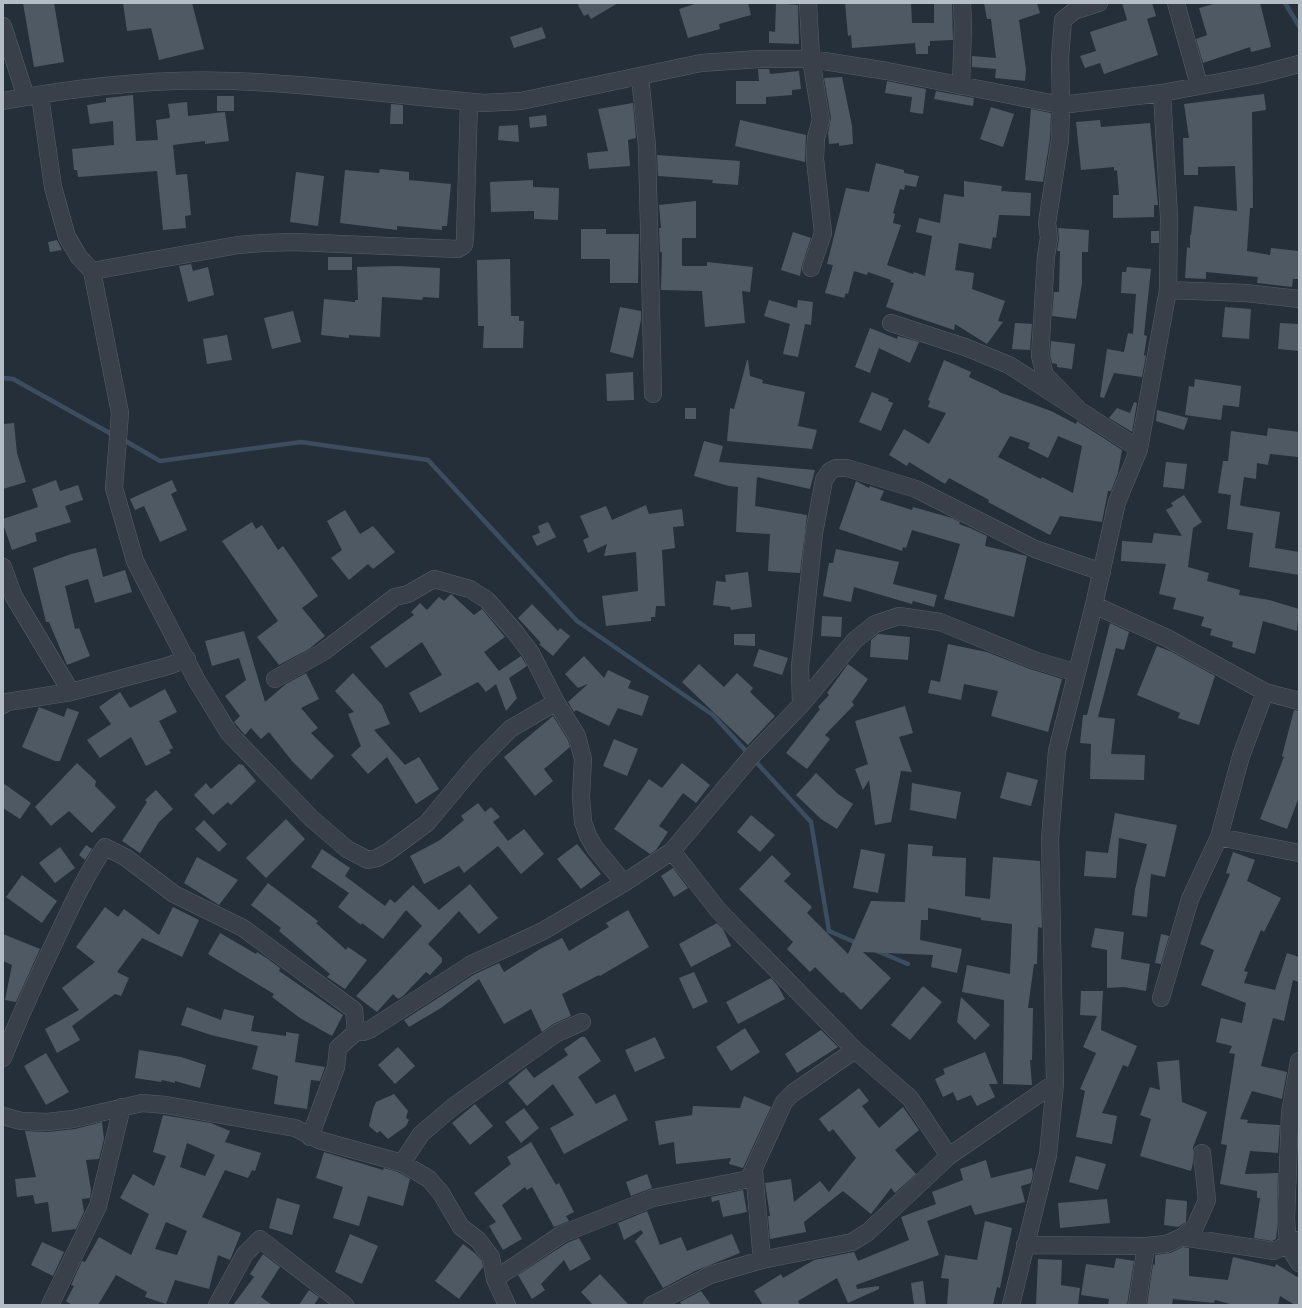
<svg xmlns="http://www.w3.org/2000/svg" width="1302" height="1308" font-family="'Space Grotesk',sans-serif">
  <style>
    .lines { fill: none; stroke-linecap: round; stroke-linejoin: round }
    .stream { stroke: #3d4d60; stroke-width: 4.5 }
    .building { fill: #4e5964; fill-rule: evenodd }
    .minor-casing { stroke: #575f67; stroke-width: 18 }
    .minor { stroke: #39404a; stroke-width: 17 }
  </style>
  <rect width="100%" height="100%" fill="#252f39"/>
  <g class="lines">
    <path class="stream" d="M1285 3 1299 26
      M3 378 13 379 115 436
      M122 439 160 461 301 442 428 460 577 621 713 715 811 822 829 931 859 944
      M877 951 908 964"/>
  </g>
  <path class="building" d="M23 3H54L64 62 34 67Z
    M123 3H192L204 49 159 60 151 28 127 31Z
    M577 3H618L591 19 588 14 584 16Z
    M698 3H748L751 15 719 24 720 29 688 38 679 9Z
    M776 3 798 5 799 44 769 43V31L775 32Z
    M845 3H911L912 23H934V3H952L953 40 930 41V46H928V54H916L915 43 852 48 851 35 848 36Z
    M984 3H1037L1040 13 1019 20 1026 70 1025 81 995 78 996 69 972 67V56L996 58 991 19H987Z
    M1122 3H1152L1156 16 1147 19 1158 55 1104 74 1100 63 1085 68 1080 56 1096 51 1090 32 1127 20Z
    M1217 3H1260L1271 47 1251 52 1250 47 1203 63 1196 39 1207 35 1199 8Z
    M542 27 546 38 514 48 510 37Z
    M758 69H769L770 74 799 71 801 89 792 90V95L766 97V104H736V81H759Z
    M842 77 852 126 853 144 839 146V143L829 144 828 133 831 118 824 78Z
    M887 81 926 89 923 114 910 112 912 97 885 93Z
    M936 91 974 98 973 106 934 99Z
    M1264 94 1266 110 1252 112 1253 208H1250L1247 251 1270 255 1271 248 1299 251V279H1293L1292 287 1257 283 1258 277 1206 272V279L1185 278 1187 247 1190 248V235H1191L1194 206 1237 211 1235 166 1198 167V175H1184L1183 138H1189L1184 104Z
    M133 95 136 141 158 140 156 120 170 118 168 104 187 102 188 116 225 112 229 141 205 144V141L173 145 176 175 187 174 191 215 185 216 186 228 163 230 157 171 78 177 77 170H74L72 149 114 145 113 121 90 124 87 105 106 102V98Z
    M217 96H234V111H217Z
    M633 103 636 138 628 140 630 166 589 169 587 153 608 151 598 109Z
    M391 104 403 105V124H390Z
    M991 107 1014 114 1003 147 980 139Z
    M1031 109 1051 113 1050 139 1043 182 1025 180Z
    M546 115 547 126 530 128 529 117Z
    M740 120 806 135 805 162 735 146Z
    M1100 120 1101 127 1150 123 1158 205H1154V217L1113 218V195H1119L1117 170 1114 171V167L1081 170 1076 122Z
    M518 125 519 142 498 140 499 126Z
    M657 155 740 161 738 185 712 183 713 180 658 176Z
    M876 163 904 170V173L919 176 916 187 905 185 904 190 900 189 893 213 895 214 893 223 901 225 887 265 913 274 914 272 925 276 932 236 916 232 919 218 940 223 944 194 964 197V181L1002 186 1001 191 1031 193 1030 216 999 215 996 238 993 237 991 249 959 243 955 270 974 273 972 289 1005 301 998 321 1003 322 987 344 955 324 954 330 886 307 894 283 890 282 891 280 868 272 867 275 854 271 848 294 846 293 844 298 825 293 833 265 827 264 846 188 869 192Z
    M380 169 409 172V180L451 184 447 226H442V230L397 226V230L340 223 345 170 379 173Z
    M296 172 324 176 318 226 290 222Z
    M533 180V187L559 188 558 220 534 219V211L491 212 490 182Z
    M696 201V238H682V266H707V262L753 267 750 292 742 291 745 323 705 327 702 291 661 290 662 252H660L659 228H661L659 205Z
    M1058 228 1089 230 1088 252H1082V283L1076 319 1052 316 1054 292H1059L1060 251H1057L1059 239Z
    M581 229H606V234H639L638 283H610V259H581Z
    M1151 231H1159V243H1151Z
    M793 232 811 238 802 265 800 276 781 270Z
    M57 240 62 250 50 252 48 242Z
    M328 257H352V270H328Z
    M510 259 511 316H519V321H524L523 348H483L484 326H478L477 260Z
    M191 264 193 271 208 267 214 295 188 302 179 266Z
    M397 266 440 268 439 298 423 297 422 300 382 297 380 337 349 335V338L321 335 324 299 355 302V300H358L357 267Z
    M1127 267 1151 269 1144 335 1147 336 1144 355 1146 356 1142 377 1114 373 1104 398 1100 397 1107 349 1124 352 1128 333 1133 334 1136 294 1121 293 1122 272H1126Z
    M769 300 797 308 798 300 813 302 811 325 805 324 798 357 783 354 790 324 764 316Z
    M620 307 641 311V320L633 358 610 352Z
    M1225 307 1251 309 1249 339 1222 337Z
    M293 311 301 342 272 349 264 318Z
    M1015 323 1032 324 1030 350 1012 349Z
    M1280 323 1299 324V351L1278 349Z
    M870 328 897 339 898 336 919 342 910 363 879 348 870 373 855 367Z
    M227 335 232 360 207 364 203 339Z
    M1051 341 1075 344 1072 369 1057 367V364L1052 363 1050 355Z
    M747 360H748L750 376 763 380 762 383 805 392 798 426 817 430 812 449 727 441 730 408 734 409Z
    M944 360 971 372 969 377 999 391V392L1051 411 1076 424 1077 421 1122 450 1118 473 1111 491H1108L1102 522 1060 516 1050 535 988 502 989 500 949 478 945 484 909 462 907 466 889 455 904 429 929 444 946 413 928 407 930 401 928 400ZM1010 436 1030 443 1028 448 1048 458 1058 436 1082 446 1073 493 1042 477 1041 479 998 457Z
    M633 372 634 400 607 401 606 374Z
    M1195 379 1241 386 1239 407 1223 405 1221 420 1185 415 1189 386 1194 387Z
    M872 392 889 399 888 401 893 403 881 431 859 422Z
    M1134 402 1137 403 1132 432 1109 418 1117 408 1130 413Z
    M685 408H696V419H685Z
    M1157 410 1188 418 1184 430 1156 421Z
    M14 423 17 453 26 482 3 489V424Z
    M1268 428 1299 432 1298 457 1270 454 1268 465 1257 463 1256 479 1244 477 1240 505 1242 506 1280 512 1275 548 1299 552V575L1249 567 1253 533 1227 529 1231 495 1218 493 1223 461H1228L1231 431 1267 436Z
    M704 441 723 446 719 462 815 470 810 489 757 477 755 506 807 515 800 573 768 571 770 534 736 532 738 487 729 486 694 476Z
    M1166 462 1187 464 1184 489 1163 487Z
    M56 480 60 491 78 485 83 500 65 506 71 522 35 533 37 541 12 550 3 524V519L38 507 32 489Z
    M172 480 177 491 171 494 187 530 160 542 144 506 135 510 130 499Z
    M856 481 869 488 870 486 884 491 880 500 912 510 913 507 952 518 960 522 959 524 970 528 987 536 985 546 1027 556 1014 617 944 599 960 544 912 530 906 548 903 547 902 551 839 529Z
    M1184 495 1202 522 1193 528 1188 567 1209 573 1207 581 1240 590 1239 595 1269 600 1299 609 1297 631 1263 621 1255 654 1232 647 1233 642 1210 635 1212 629 1201 626 1204 617 1173 609 1176 598 1159 594 1166 564 1121 561 1122 541 1152 543 1154 533 1182 536 1166 510 1173 506 1171 503Z
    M646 505 649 514 682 509 684 526 673 527 675 548 662 550 665 606H656L655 617H651V621L606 626 602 596 638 591 636 552 604 556 607 544 588 553 583 540 589 537 580 516 606 506 612 520Z
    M345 510 360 534 373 526 395 552 373 569 368 564 349 580 331 558 342 550 327 521Z
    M252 522 256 529 262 525 278 550 283 546 318 596 302 608 325 636 309 649 279 665 257 637 278 621 222 541Z
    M548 522 556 537 537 546 532 536 540 533 538 526Z
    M96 548 103 577 125 570 132 592 95 603 88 579 65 586 75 629 79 628 90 656 67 665 49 622H46L33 568 71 554Z
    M836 549 899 562 893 584 937 595 934 607 913 601 912 604 854 587 851 602 823 596 829 563H833Z
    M748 572 752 607 731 610 730 607 713 605 716 581 726 582 725 575Z
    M451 594 474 615 482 609 505 637 484 652 499 671 521 656 527 666 509 678 517 698 506 711 496 684 486 692 478 682 420 713 409 693 442 675 422 642 386 668 370 647 414 615 411 612 420 603 427 610 439 597 444 601Z
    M532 604 558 631 560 628 570 636 553 656 539 644 541 643 518 618Z
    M822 616 842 617 841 637 821 636Z
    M1110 623 1129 632 1124 650 1116 648 1098 717 1115 719 1111 754 1145 755 1144 780 1090 779 1091 744 1080 743 1083 715H1087Z
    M244 631 265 702 286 684 306 673 319 699 301 708 318 728 311 733 334 756 311 780 292 761 269 732 261 739 251 728 245 735 234 722 240 716 225 696 246 680 239 658 212 666 205 641Z
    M734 634H755V646L734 645Z
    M878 634 910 637 908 660 870 657 871 640Z
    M948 644 987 652 1030 669 1062 679 1048 732 991 716 998 691 964 684 961 700 928 693 931 680 940 682Z
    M1157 646 1172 652 1215 676 1199 725 1178 718 1180 713 1137 695Z
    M759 649 788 658 782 675 753 666Z
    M584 656 604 678 608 670 631 681 628 688 649 696 642 716 618 708 609 726 576 710 574 712 568 702 588 684 578 688 565 674Z
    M699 664 724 687 737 673 753 688 750 692 775 716 748 745 682 682Z
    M848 664 868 679 852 702 854 705 825 735 830 739 807 769 786 753 820 709 818 707 829 695 827 693Z
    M353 673 382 705 390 724 374 730 405 765 419 757 439 789 416 804 387 757 368 774 351 755 361 746 348 714 354 712 335 691Z
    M165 689 177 712 159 721 173 748 169 750 171 753 146 766 131 737 100 758 87 740 111 724 99 707 120 692 130 708Z
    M905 706 913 733 899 737 912 772 901 771 891 822 875 825 869 780 863 790 855 769 868 764 855 721Z
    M39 707 64 717 67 708 79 712 60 761H55L22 747Z
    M1294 710 1299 711V797L1287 829 1260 819 1284 757 1282 756Z
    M553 716 568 740 570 747 544 769 553 781 535 796 504 757Z
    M614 739 638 749 627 776 603 766Z
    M77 763 96 781 95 786 116 807 92 833 69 811 51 826 35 807Z
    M682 763 710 785 696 803 683 793 659 826 668 832 656 850 650 854 614 829 649 779 662 788Z
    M239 764 243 765 256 781 231 805 228 802 213 815 194 795 206 783 211 789Z
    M1007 772 1038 780 1031 806 1000 798Z
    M816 773 838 794 853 804 837 829 821 819 796 795Z
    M3 783 31 803 20 819 3 808Z
    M912 783 961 792 956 819 910 810Z
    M156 790 173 809 159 822 140 853 122 841 147 802 145 800Z
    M478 803 485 812 491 807 500 817 493 822 508 841 524 829 544 854 521 874 498 846 464 873 459 866 424 884 410 856 440 840 464 820 461 816Z
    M1115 813 1177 825 1165 877 1151 874 1147 917 1132 915 1135 889 1147 844 1119 838 1116 878 1084 876 1086 851 1108 853Z
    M751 815 775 835 760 852 737 832Z
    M286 819 305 839 266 878 246 858Z
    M204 820 227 844 219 852 195 829Z
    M577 844 601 874 581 889 557 859Z
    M908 844 933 846 932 856 966 858 965 896 990 899 993 857 1040 861 1042 928 1038 927 1037 964H1034L1028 1008H1033L1032 1060H1030L1032 1085 1003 1084 1004 1000 962 992 967 965 1010 974 1012 924 981 920V918L928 908V920H921L920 940 962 949 957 973 931 967 933 955 863 952 891 978 861 1010 843 992 841 993 815 967 810 972 787 949 793 942 739 889 772 855 791 874 784 881 812 907 807 913 848 954 871 901 905 902Z
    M86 845 92 849 85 860 79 855Z
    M60 847 75 868 55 883 39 863Z
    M322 849 350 868 345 876 385 906 390 899 395 903 413 885 439 910 470 884 498 918 479 934 459 911 428 944 442 958V962L430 975 426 972 403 996 398 999 393 994 377 1012 356 996 422 926 406 910 383 939 362 923 361 925 338 907 349 893 311 867Z
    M861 849 885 854 878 893 853 888Z
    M1233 852 1255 860 1247 881 1281 898 1264 932 1261 930 1244 971 1248 972 1244 983 1275 990 1287 953 1299 957V982L1293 980 1284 1021 1273 1018 1261 1066 1287 1072 1282 1099 1252 1091 1240 1119 1248 1120 1247 1123 1280 1125 1278 1153 1250 1151 1245 1174 1278 1173 1277 1230 1276 1239 1272 1241 1254 1238 1260 1198H1257V1191L1220 1184 1227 1145 1221 1144 1235 1054 1229 1053 1232 1046 1216 1042 1221 1018 1242 1023 1246 1003 1201 985 1214 950 1200 944 1230 874 1226 873Z
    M197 857 238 880 219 905 184 883Z
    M673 868 688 888 674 897 661 876Z
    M22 875 57 901 42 923 6 897Z
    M268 883 318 921 316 923 346 950 348 947 367 960 345 989 327 977 330 974 279 931 281 928 251 905Z
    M105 907 118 917 124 909 159 935 173 907 199 920 182 957 142 938 117 972 129 978 121 996 115 994 72 1026 80 1040 57 1053 45 1029 79 1010 62 988 95 962 76 947Z
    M628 910 649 947 600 976 599 975 562 994 571 1016 553 1024 542 1032 531 1009 504 1024 479 979 441 1008 409 1027 404 1020 475 974 499 963 504 972 540 949 562 938 569 951 609 927 606 923Z
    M717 923 723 929 731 946 691 967 679 944Z
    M1095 928 1124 932 1121 959 1150 964 1146 991 1124 987 1107 988V950L1091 947Z
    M220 933 256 954 257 952 268 959 280 968 279 971 343 1015 332 1036 300 1018 272 997 274 994 208 954Z
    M3 934 40 949 16 1002 5 1000 12 965 3 961Z
    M1161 934 1169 936 1161 964 1155 963Z
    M694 972 708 1002 693 1009 679 978Z
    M771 978 778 986 785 999 738 1024 726 1002Z
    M923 986 942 1002 910 1040 891 1025Z
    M1081 991H1103L1101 1030 1137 1046 1128 1067 1123 1065 1102 1113 1117 1116 1112 1144 1076 1137 1085 1091 1080 1089 1096 1053 1083 1047 1097 1016 1080 1015Z
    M961 997 990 1025 975 1040 957 1022Z
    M187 1007 221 1020 224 1009 254 1016 251 1031 286 1036V1032L299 1034 295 1062 325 1067 320 1081 311 1080 307 1109 274 1104 278 1076 252 1069 258 1046 211 1035 181 1025Z
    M745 1028 760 1052 731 1071 716 1047Z
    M821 1030 838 1047 797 1073 785 1054Z
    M581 1037H585L601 1061 578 1077 596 1104 615 1094 628 1120 564 1154 550 1128 574 1115 553 1084 527 1106 508 1083 526 1068 534 1078 568 1055 564 1049Z
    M655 1037 665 1058 635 1072 625 1050Z
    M398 1047 415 1066 395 1084 378 1065Z
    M139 1050 181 1057 206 1065 200 1088 175 1081V1083L162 1080 161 1082 135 1078Z
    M985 1052 998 1084H989L995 1097 977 1106 971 1095 957 1101 953 1092 943 1097 935 1079 945 1074 943 1069Z
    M46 1053 69 1092 46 1105 24 1066Z
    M1179 1060 1182 1102 1207 1112 1193 1147V1163L1191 1171 1140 1156 1151 1119 1140 1115 1150 1087 1160 1090 1157 1062Z
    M859 1088 869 1101 862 1106 879 1128 903 1107 919 1130 895 1150 916 1174 895 1193 891 1188 871 1214 843 1191 804 1222 806 1232 770 1239 768 1216H770L765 1183 791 1179 794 1202 820 1181 829 1192 856 1158 833 1129 829 1132 819 1119Z
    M394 1094 408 1111 406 1118 409 1120 406 1126 388 1139 380 1131 377 1133 369 1126 373 1109 376 1102Z
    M744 1096 771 1107 743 1168 729 1164 731 1158 676 1164 674 1142 659 1145 655 1121 692 1115 693 1106 740 1108Z
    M475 1104 493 1126 470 1145 452 1123Z
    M524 1108 539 1128 521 1143 505 1122Z
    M163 1115 211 1123 230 1131 225 1142 261 1153 255 1171 252 1170 248 1178 225 1170 202 1217 241 1233 230 1260 218 1255 209 1289 175 1280 166 1304 145 1297 147 1292 116 1275 98 1305H72L66 1301 74 1286 71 1285 82 1261 85 1262 99 1237 131 1255 149 1214 120 1198 133 1174 154 1186 166 1156 153 1152ZM187 1143 215 1155 205 1176 180 1167ZM166 1222 187 1231 177 1255 155 1249Z
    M102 1122 104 1139 99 1159 86 1160 91 1190 90 1198 82 1199 84 1212 76 1229 52 1232 48 1202 35 1204 33 1195 17 1197 15 1179 36 1177 25 1131 48 1132 75 1129Z
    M531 1142 556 1185 559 1183 574 1212 566 1216 569 1221 554 1227 532 1187 527 1190 525 1187 502 1205 522 1239 503 1250 489 1226 496 1222 474 1193 511 1164 507 1157Z
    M324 1152 383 1170 384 1168 398 1172 410 1179 403 1206 368 1196 359 1226 333 1218 343 1187 316 1178Z
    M1076 1156 1106 1164 1098 1190 1069 1182Z
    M986 1160 991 1178 1032 1168 1033 1174 1031 1183 1021 1186 1025 1202 975 1215 971 1205 927 1221 939 1255 856 1285 857 1289 879 1286V1289L848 1303 837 1278 798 1301 800 1305H763L754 1291 781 1274 783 1278 814 1260 854 1252 858 1261 909 1240 901 1217 936 1204 932 1192 963 1180 960 1169Z
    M647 1174 652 1188 631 1196 626 1182Z
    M743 1190 747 1212 723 1217 719 1200 712 1202 711 1197Z
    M277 1198 300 1205 292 1235 269 1228Z
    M1107 1199 1110 1223 1060 1228 1058 1203Z
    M1166 1199 1187 1201 1186 1222 1178 1227 1164 1225Z
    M647 1211 660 1245 681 1237 687 1251 732 1234 740 1253 695 1271 663 1288 635 1241 643 1233 641 1230 624 1240 618 1223Z
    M985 1221 1012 1228 1000 1288 997 1287 993 1305H947L949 1279 941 1278 945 1255 977 1260Z
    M350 1234 378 1246 362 1284 335 1272Z
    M579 1238 591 1259 570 1271 564 1260 541 1284 545 1290 532 1299 518 1275 567 1243Z
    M42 1242 64 1252 53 1276 31 1265Z
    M463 1244 476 1254 482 1261 483 1267 459 1299 435 1281Z
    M1183 1247 1189 1248V1276L1228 1280 1233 1257 1275 1267 1276 1264 1299 1278V1305H1295L1280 1296 1278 1305H1234L1215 1300 1214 1303 1173 1299 1172 1305H1147L1153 1264 1155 1265V1255L1170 1253Z
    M263 1254 280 1267 261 1297 272 1305H233L254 1277 250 1274Z
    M1116 1258 1134 1261 1127 1305H1108L1109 1299 1081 1295 1086 1264 1114 1268Z
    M1038 1259 1062 1260 1061 1285 1080 1288 1078 1305H1036Z
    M600 1274 629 1305H593L581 1292Z
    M923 1281 926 1305H914L911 1283Z
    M309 1290 319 1297 314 1305H299Z
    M701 1291 711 1305H682L680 1302Z"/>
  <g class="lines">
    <defs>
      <path id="minor" d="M808 3 811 59 821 120 816 138 815 159 823 233 811 268
        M1176 3 1199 85
        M3 26 26 97
        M640 76 647 146 653 394
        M961 86 963 26 962 3
        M40 96 53 187 67 237 79 257 92 271 120 413 114 488 135 561 197 681 229 733 311 818 347 849 368 860 377 858 388 852 427 823 476 764 510 729 556 702
        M3 101C77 87 159 78 234 81 318 84 401 96 484 103L521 101 701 63 759 59H811L887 71 1061 105 1162 93 1257 75 1299 64
        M92 271 238 245 263 243 294 242 458 249 464 245 465 239 469 102
        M1168 290 1246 293 1299 299
        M891 323 965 347 1009 365 1139 449
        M1078 409 1045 375 1040 356 1046 256 1049 238 1047 223 1060 140 1061 105 1060 57 1063 20 1074 11 1099 3
        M3 567 14 597 71 692
        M1094 605 1167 638 1265 692 1299 701
        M275 679 323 652 395 597 408 594 434 579 470 589 487 600 515 632 531 653 556 702 577 736 583 759 581 797 583 822 588 836 595 848 624 883
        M3 705 7 702 71 692 168 666 187 659
        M801 705 800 667 814 533 824 480 830 471 836 468H847L916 489 1035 549 1102 572
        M1219 837 1299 853
        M672 851 718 910 855 1050 910 1098 949 1156
        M1161 998 1190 899 1219 837 1241 756 1265 692
        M3 1058C19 1018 36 980 55 941 70 909 85 876 105 847L125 857 174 894 243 928 354 1010 356 1032H363L371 1029 470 965 543 931 624 883 672 851 751 757 801 705 855 640 875 624 899 616 940 622 1034 660 1077 673
        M1299 1061 1290 1113 1286 1219 1288 1245 1299 1263
        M3 1116 21 1121 47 1122 73 1119 142 1103 166 1105 295 1128 319 1140 402 1163 429 1179 441 1193 461 1227 478 1240 491 1257 495 1279 507 1305
        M310 1137 336 1067 338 1048 356 1032
        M402 1163 421 1134 454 1106 557 1033 582 1022
        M754 1171 762 1260
        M1182 1237 1274 1251 1297 1240
        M1025 1245 1146 1246 1166 1244 1182 1237 1195 1227 1207 1200 1202 1153
        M495 1279 562 1234 653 1198 749 1179 784 1102 793 1093 855 1050
        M50 1305 98 1206 122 1107
        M217 1305 245 1254 260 1239 345 1305
        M652 1305 710 1275 762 1260 852 1242 868 1232 949 1156 1055 1083
        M1011 1305 1048 1155 1055 1083 1050 839 1057 751 1094 605 1117 502 1139 449 1168 290 1169 217 1162 93
        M1137 1305 1146 1246"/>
    </defs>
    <use href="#minor" class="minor-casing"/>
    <use href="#minor" class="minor"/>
  </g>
  <rect width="1302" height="1308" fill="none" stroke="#b4bcc5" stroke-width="8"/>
</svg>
